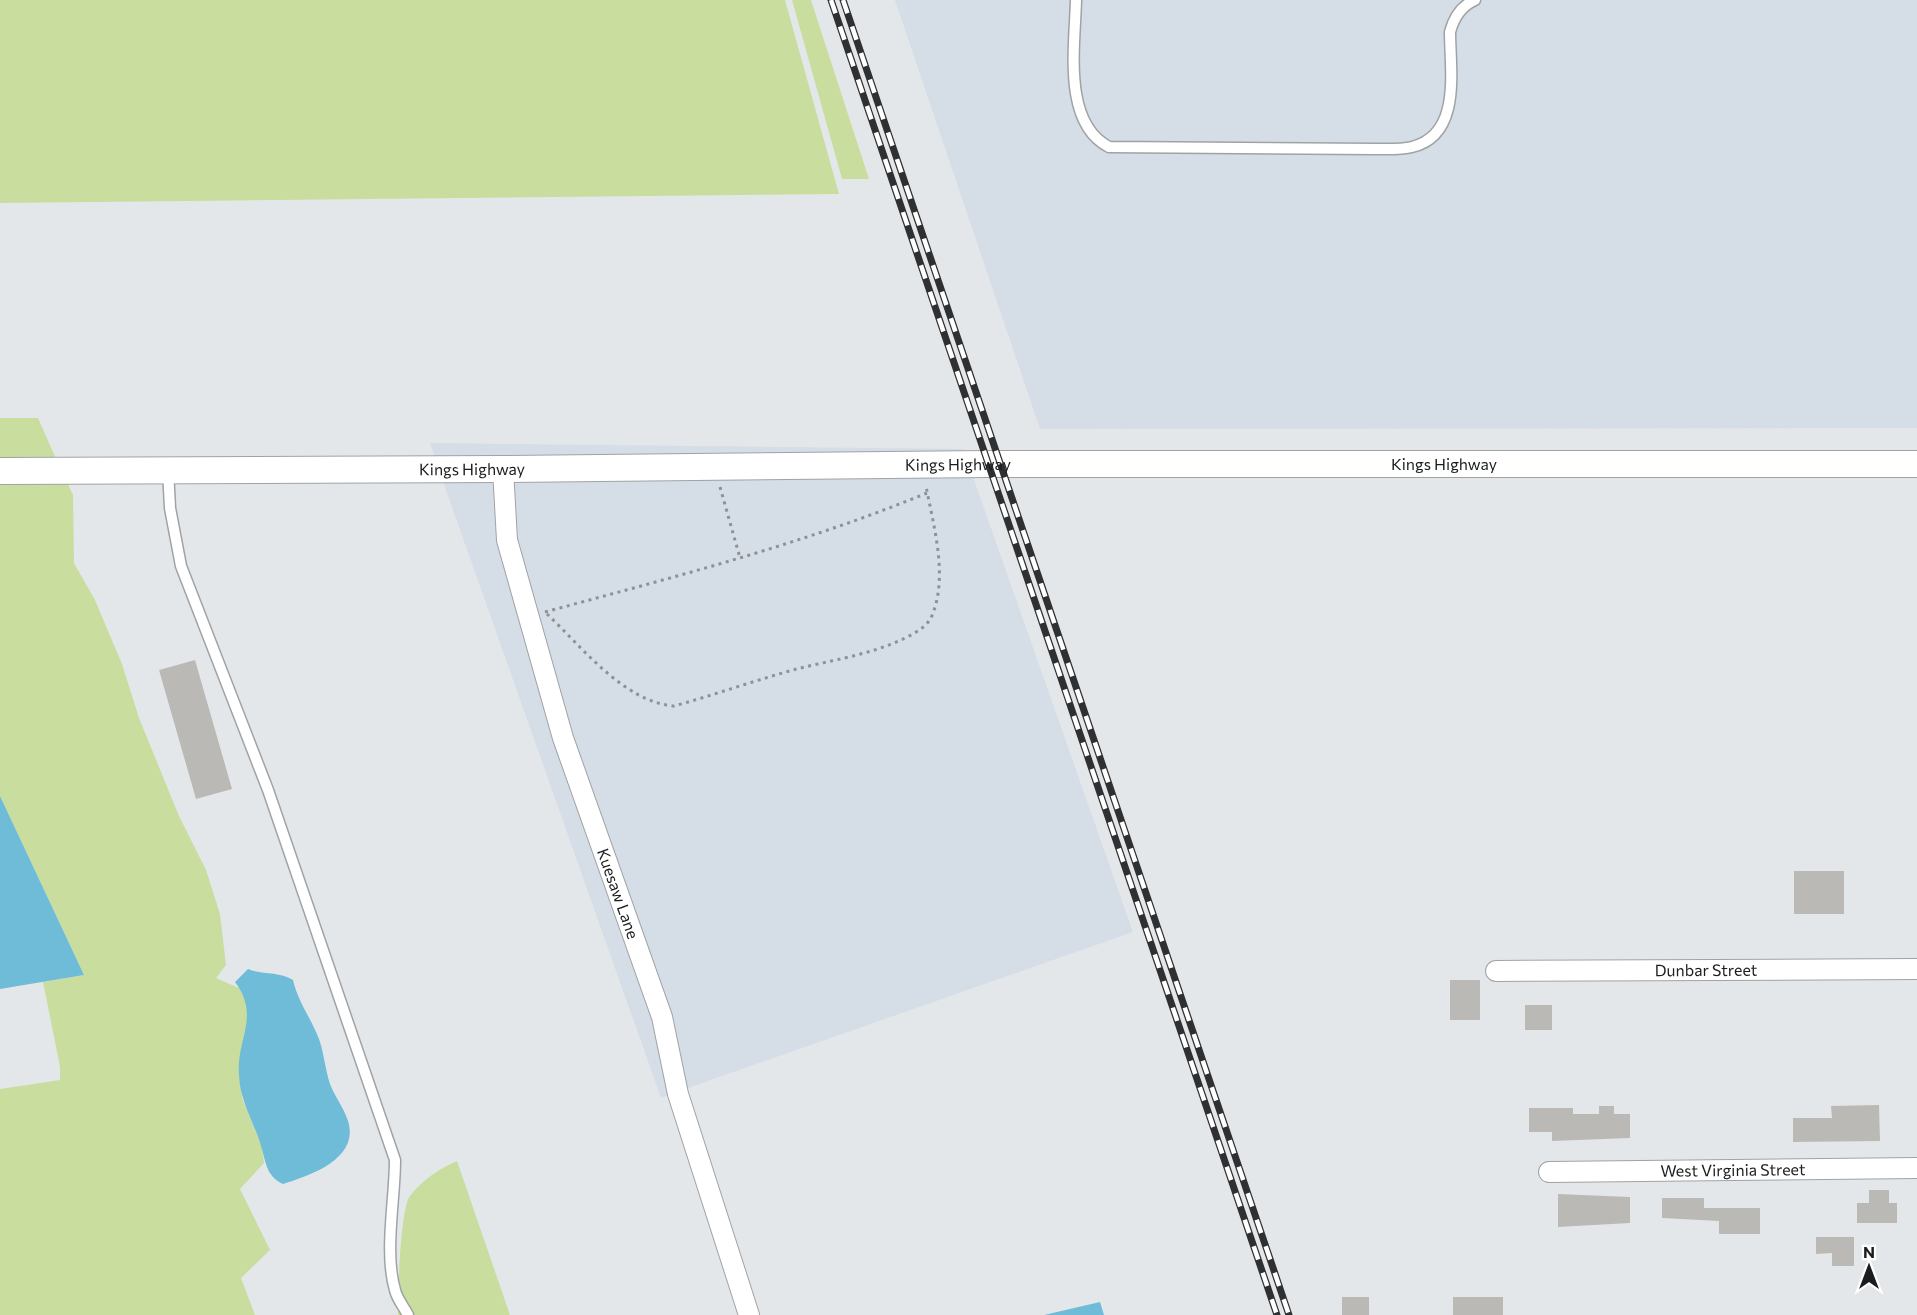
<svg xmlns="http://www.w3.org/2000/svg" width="1917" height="1315" font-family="Commissioner,sans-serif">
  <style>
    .built { fill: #d5dde6 }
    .green { fill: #c9dd9f }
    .water { fill: #6ebcd8 }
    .building { fill: #bbb9b6 }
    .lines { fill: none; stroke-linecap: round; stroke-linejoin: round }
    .service-casing { stroke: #a0a3a5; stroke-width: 13 }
    .minor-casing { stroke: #a0a3a5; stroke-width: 22 }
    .tertiary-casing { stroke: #a0a3a5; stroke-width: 28 }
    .path { stroke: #8f9193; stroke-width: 3; stroke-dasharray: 3 4.5; stroke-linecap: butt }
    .service { stroke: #fff; stroke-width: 10 }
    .minor { stroke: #fff; stroke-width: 20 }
    .tertiary { stroke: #fff; stroke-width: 26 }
    .rail-casing { stroke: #2f3032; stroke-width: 7 }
    .rail { stroke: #fff; stroke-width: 4.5; stroke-dasharray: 14; stroke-linecap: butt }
    .labels { text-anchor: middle; stroke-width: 4.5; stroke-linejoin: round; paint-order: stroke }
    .street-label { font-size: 16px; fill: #1b1c1d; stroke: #fff }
  </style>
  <rect width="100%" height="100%" fill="#e4e7ea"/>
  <path class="built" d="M895 0H1917V428L1040 429Z
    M430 443 964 449 966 455 436 460Z
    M972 474 1133 932 685 1089 571 735 515 538 512 479Z
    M442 479H495L654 1020 669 1095 661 1098Z"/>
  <path class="green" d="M0 0H785L839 194 0 203Z
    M792 0H811L869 179H842Z
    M0 418H38L57 461H0Z
    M0 480H66L73 495 74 563 95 600 122 664 139 718 179 816 206 870 220 914 226 965 216 978 239 988 248 1002 247 1023 241 1050 242 1098 262 1147 264 1163 240 1189 270 1250 241 1278 255 1315H0V1089L60 1080V1067L43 982 84 975 0 796Z
    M457 1161 510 1315H398C398 1295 400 1209 410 1196 421 1181 440 1168 457 1161Z"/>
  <path class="water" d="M0 796 84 975 0 989Z
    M248 969C263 975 278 971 293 980 298 1002 311 1018 319 1039 324 1053 325 1069 330 1084 335 1097 344 1108 348 1121 360 1159 309 1176 283 1184 266 1176 266 1162 261 1146 254 1122 240 1102 239 1075 236 1038 261 1017 235 982Z
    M1100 1302 1104 1315H1044Z"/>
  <path class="building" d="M195 660 232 789 196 799 159 670Z
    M1794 871H1844V914H1794Z
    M1450 980H1480V1020H1450Z
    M1525 1005H1552V1030H1525Z
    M1879 1105 1880 1141 1793 1142V1118H1832L1831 1106Z
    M1599 1106H1614V1114H1630V1138L1552 1141V1132H1529V1108H1573V1114H1599Z
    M1869 1190H1889V1203H1897V1223H1857V1203H1869Z
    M1558 1194 1630 1197V1223L1558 1227Z
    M1662 1198H1704V1208H1760V1234H1719V1221L1662 1218Z
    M1816 1237H1854V1266H1832V1253L1816 1254Z
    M1342 1297H1369V1315H1342Z
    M1453 1297H1503V1315H1453Z"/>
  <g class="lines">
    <defs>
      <path id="service" d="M1076 0C1075 45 1062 123 1109 147L1374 149C1386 149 1400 150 1412 147 1462 135 1450 70 1450 32 1454 17 1461 6 1475 0
        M168 470 170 508 181 566 268 790 395 1160C395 1199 384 1253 395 1290 397 1299 404 1307 408 1315"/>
      <g id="minor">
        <path id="s1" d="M503 469 507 540 563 738 662 1017 678 1094 749 1315"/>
        <path id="s2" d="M1496 971 1917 969"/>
        <path id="s3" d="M1549 1172 1917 1168"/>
      </g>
      <g id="tertiary">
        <path id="s4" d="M0 471 503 469 988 464H1917"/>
      </g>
    </defs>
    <use href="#service" class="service-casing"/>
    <use href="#minor" class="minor-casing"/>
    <use href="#tertiary" class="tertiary-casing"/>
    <path class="path" d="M720 487 740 558
      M545 612C674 577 803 544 927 493
      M547 614C582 647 624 702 674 706 714 695 753 681 793 670 830 660 872 655 907 637 919 631 929 625 933 613 948 574 933 524 926 486"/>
    <use href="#service" class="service"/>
    <use href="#minor" class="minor"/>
    <use href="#tertiary" class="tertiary"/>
    <defs>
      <path id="rail" d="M831 0 1277 1315
        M843 0 1289 1315"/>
    </defs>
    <use href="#rail" class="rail-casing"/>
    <use href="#rail" class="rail"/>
  </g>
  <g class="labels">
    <g class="street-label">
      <text dy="6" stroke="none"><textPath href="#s4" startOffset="1444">Kings Highway</textPath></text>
      <text dy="6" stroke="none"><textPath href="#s4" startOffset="958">Kings Highway</textPath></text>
      <text dy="6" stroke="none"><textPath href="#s4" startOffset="472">Kings Highway</textPath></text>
      <text dy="6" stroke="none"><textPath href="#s1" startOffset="442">Kuesaw Lane</textPath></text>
      <text dy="6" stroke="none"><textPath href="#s2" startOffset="210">Dunbar Street</textPath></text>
      <text dy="6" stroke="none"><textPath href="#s3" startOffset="184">West Virginia Street</textPath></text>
    </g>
  </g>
  <g transform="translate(1869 1267)" stroke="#ffffff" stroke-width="4.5" paint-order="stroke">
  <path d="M0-4.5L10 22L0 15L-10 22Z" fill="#1b1c1d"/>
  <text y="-9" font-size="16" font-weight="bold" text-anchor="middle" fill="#1b1c1d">N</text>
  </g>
</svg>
